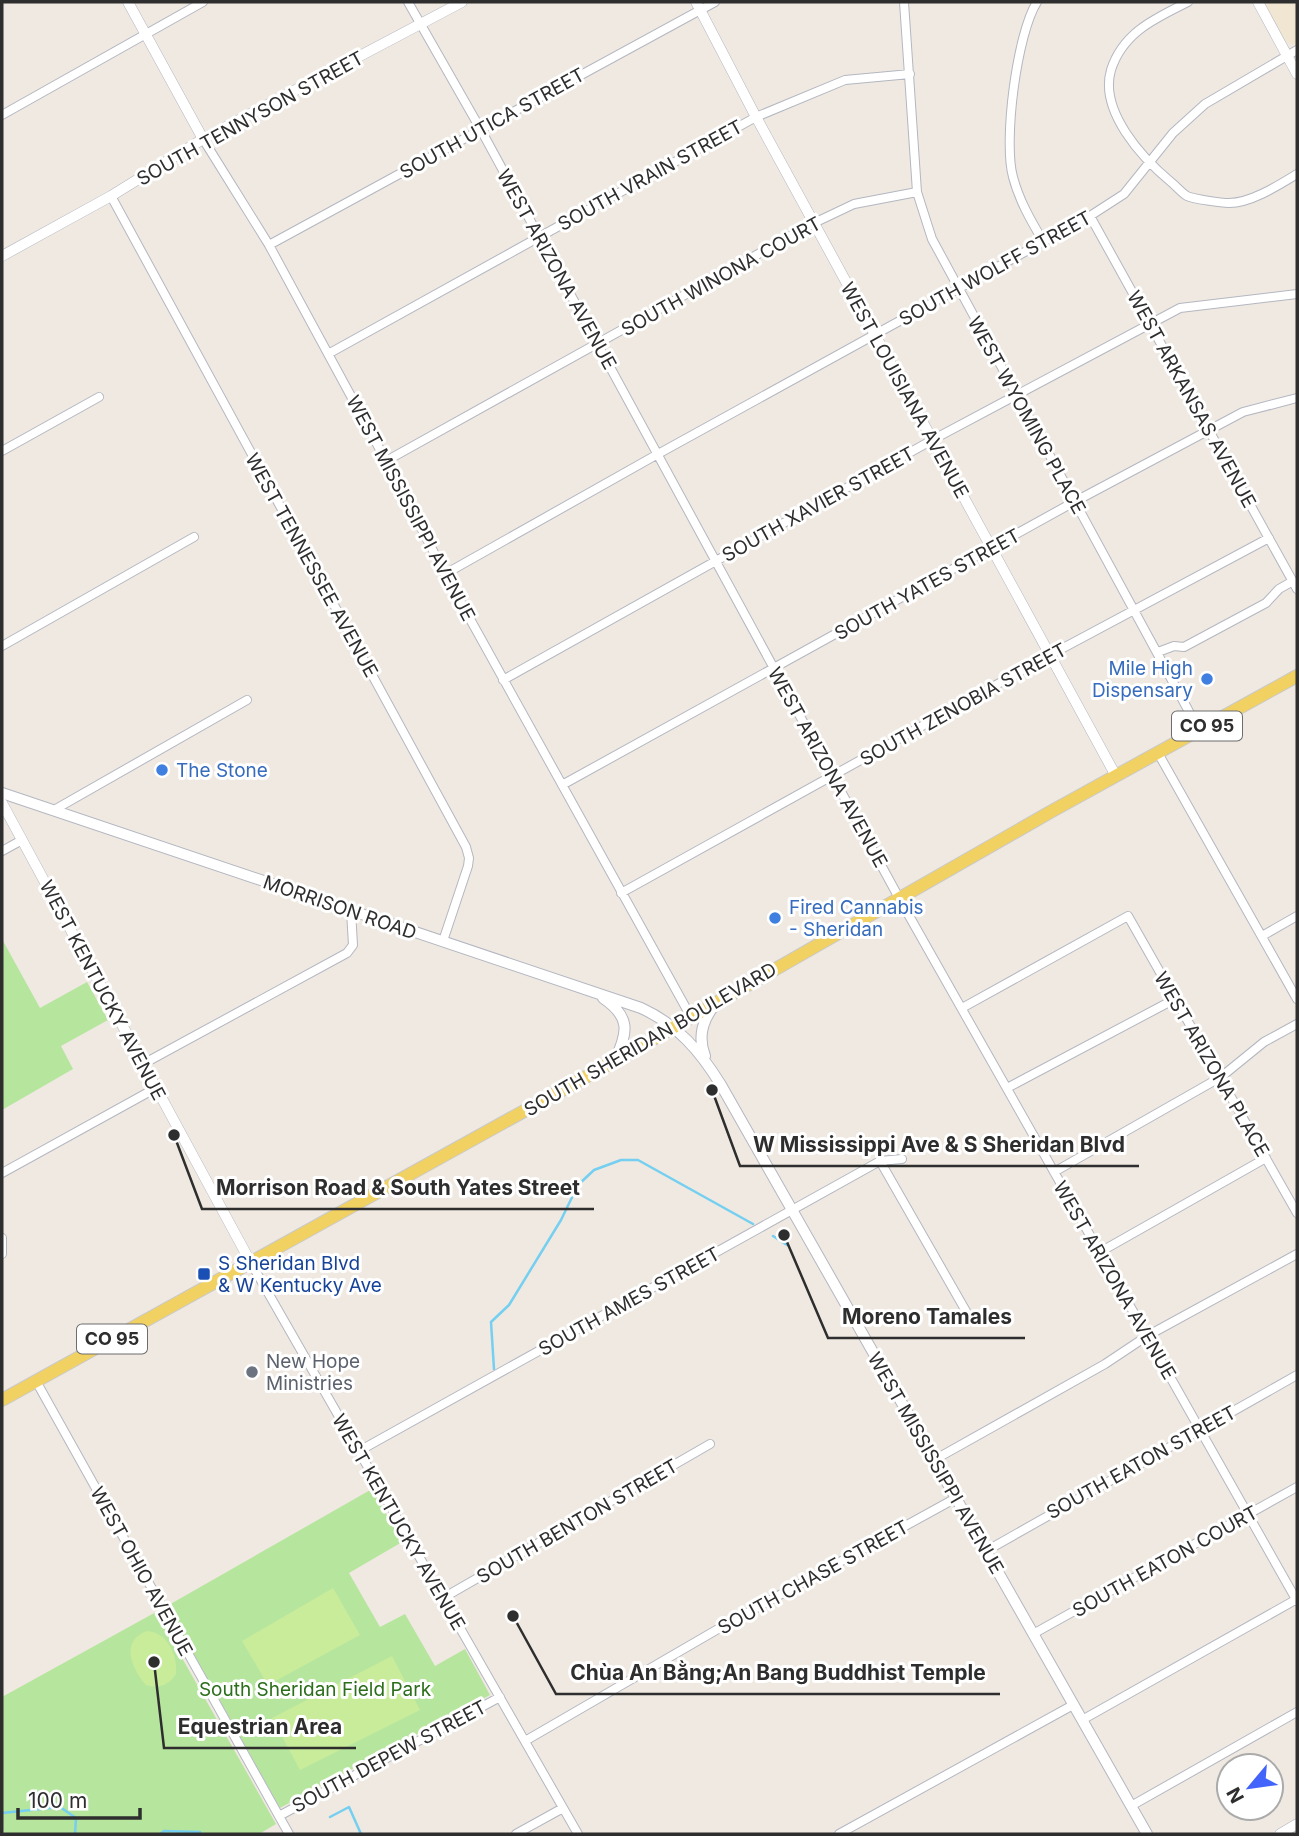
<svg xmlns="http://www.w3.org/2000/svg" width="1299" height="1836" font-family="Inter,sans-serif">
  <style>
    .education { fill: #f0e6d1 }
    .green { fill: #b6e59e }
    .pitch { fill: #c9ec9a }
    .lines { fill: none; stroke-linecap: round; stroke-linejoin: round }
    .stream { stroke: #75cff0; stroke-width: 2.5 }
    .minor-casing { stroke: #b4b7c1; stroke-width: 10 }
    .tertiary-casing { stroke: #b4b7c1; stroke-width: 11 }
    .secondary-casing { stroke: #b4b7c1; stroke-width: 12 }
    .primary-casing { stroke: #c9c9c9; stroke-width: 14 }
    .minor { stroke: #fff; stroke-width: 8 }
    .tertiary { stroke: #fff; stroke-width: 10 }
    .secondary { stroke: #fff; stroke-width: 10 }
    .primary { stroke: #f2d163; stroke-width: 12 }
    .shop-dot { fill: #3f7fe0; stroke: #fff; stroke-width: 2.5 }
    .transit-dot { fill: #1a4fb4; stroke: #fff; stroke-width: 2.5 }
    .worship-dot { fill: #6b7280; stroke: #fff; stroke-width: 2.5 }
    .labels { text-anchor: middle; stroke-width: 6; stroke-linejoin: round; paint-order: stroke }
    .shield { fill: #fff; stroke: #6d6d6d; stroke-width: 2 }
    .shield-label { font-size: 18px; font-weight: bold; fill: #2e2e2e }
    .street-label { font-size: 19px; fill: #2e2e2e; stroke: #fff }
    .shop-label { font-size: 19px; fill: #366cbe; stroke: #fff; text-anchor: start }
    .transit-label { font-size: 19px; fill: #164399; stroke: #fff; text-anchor: start }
    .worship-label { font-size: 19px; fill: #5b616d; stroke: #fff; text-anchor: start }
    .park-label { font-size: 19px; fill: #2c6e1b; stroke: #fff }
    .leader { fill: none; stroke: #2e2e2e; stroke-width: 2.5 }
    .callout-dot { fill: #2e2e2e; stroke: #fff; stroke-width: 2.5 }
    .callout-label { font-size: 21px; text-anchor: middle; font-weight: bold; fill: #2e2e2e; stroke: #fff; stroke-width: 6; stroke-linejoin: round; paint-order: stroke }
  </style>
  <rect width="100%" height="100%" fill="#efe9e1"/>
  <path class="education" d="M1263 2H1297V43L1293 45 1285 41Z"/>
  <path class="green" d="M2 939 40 1008 87 982 108 1020 61 1046 73 1069 2 1110Z
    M372 1489 402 1542 349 1573 380 1627 405 1614 435 1666 465 1649 490 1695 280 1808 167 1606Z
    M156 1612 276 1824 259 1834H5L2 1828V1697Z"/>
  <path class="pitch" d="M333 1588 360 1635 268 1685 242 1641Z
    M147 1631C167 1632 178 1655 176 1674 169 1685 159 1689 146 1685 131 1668 120 1641 147 1631Z
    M392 1656 420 1710 300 1770 272 1718Z"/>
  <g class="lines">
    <path class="stream" d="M773 1236 787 1245
      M494 1369 491 1322 509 1305 561 1220 578 1185 594 1170 621 1160H638L753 1224
      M2 1813 60 1807 76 1818 75 1834
      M330 1817 349 1807 361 1834
      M160 1834 164 1831 200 1832V1834"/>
    <defs>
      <path id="minor" d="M408 2 481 130 899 898 1297 1601
        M904 2 917 192 932 239 1199 730
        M1037 2C1017 33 1003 141 1013 177 1019 200 1031 221 1043 241
        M1188 2C1156 18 1123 32 1111 70 1099 111 1142 158 1171 182 1176 186 1182 193 1187 196 1194 199 1221 203 1229 203 1251 203 1279 185 1297 174
        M2 115 203 2
        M203 139 269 245 397 481 445 574 691 1017
        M111 196 466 847 469 858 468 866 443 941
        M1090 216 1297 589
        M269 245 715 2
        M328 354 756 117 845 80 910 74
        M2 451 99 397
        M386 461 814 223 854 204 917 192
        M445 574 658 454 1090 216 1124 194 1173 133 1205 104 1297 50
        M2 646 194 537
        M1158 652 1174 646 1184 647 1266 603 1279 589 1293 581
        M503 680 934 439 1180 308 1297 294
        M1158 753 1297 999
        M562 785 1074 502 1243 412 1297 398
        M54 810 247 700
        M2 851 22 840
        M621 893 1050 655 1269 538
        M1262 936 1297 916
        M962 1008 1128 916 1297 1213
        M143 1064 347 953 353 945 351 911
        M1007 1088 1175 999
        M880 1161 967 1313
        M1054 1172 1221 1077 1264 1042 1297 1024
        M2 1173 156 1088
        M2 1238V1254
        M1100 1252 1266 1158
        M251 1263 578 1834
        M36 1381 289 1834
        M359 1451 880 1161 902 1159
        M934 1460 1105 1364 1147 1336 1297 1254
        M986 1551 1297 1375
        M443 1598 710 1444
        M1033 1634 1297 1487
        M1082 1720 1297 1599
        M525 1741 718 1629 956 1498
        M1131 1806 1297 1712
        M279 1816 500 1697
        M516 1834 563 1808
        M839 1834 1073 1705"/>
      <path id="tertiary" d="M128 2 203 139
        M696 2 756 117 1116 776
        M1258 2 1297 74
        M2 256 111 196 203 139 462 2
        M2 803 251 1263
        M1280 1834 1297 1824"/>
      <path id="secondary" d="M2 793 641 1008C678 1025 700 1051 721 1085L1147 1834
        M603 998C631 1017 628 1032 615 1060
        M705 1056C698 1038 702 1021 714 1006"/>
      <path id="primary" d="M2 1400 620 1058 1052 811 1297 676"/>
    </defs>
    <use href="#minor" class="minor-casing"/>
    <use href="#tertiary" class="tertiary-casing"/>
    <use href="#secondary" class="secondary-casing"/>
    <use href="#primary" class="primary-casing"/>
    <use href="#minor" class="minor"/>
    <use href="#tertiary" class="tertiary"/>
    <use href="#secondary" class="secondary"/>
    <use href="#primary" class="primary"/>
  </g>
  <g class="shop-dot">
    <circle cx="1207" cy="679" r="7"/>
    <circle cx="162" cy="770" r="7"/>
    <circle cx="775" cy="918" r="7"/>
  </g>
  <rect class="transit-dot" x="197" y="1267" width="14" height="14" rx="3.5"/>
  <circle class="worship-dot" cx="252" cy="1372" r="7"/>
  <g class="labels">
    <g class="shield">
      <rect x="1172" y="711.5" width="70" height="29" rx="5"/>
      <rect x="77" y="1324.5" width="70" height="29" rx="5"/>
    </g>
    <g class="shield-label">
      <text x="1207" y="732">CO 95</text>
      <text x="112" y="1345">CO 95</text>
    </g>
    <g class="street-label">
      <text transform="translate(250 118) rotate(-29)" y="7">SOUTH TENNYSON STREET</text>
      <text transform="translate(492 123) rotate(-29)" y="7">SOUTH UTICA STREET</text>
      <text transform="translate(650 175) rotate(-29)" y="7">SOUTH VRAIN STREET</text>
      <text transform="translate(995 268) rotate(-29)" y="7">SOUTH WOLFF STREET</text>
      <text transform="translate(557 269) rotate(61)" y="7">WEST ARIZONA AVENUE</text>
      <text transform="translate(721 276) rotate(-29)" y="7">SOUTH WINONA COURT</text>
      <text transform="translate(905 390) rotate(61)" y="7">WEST LOUISIANA AVENUE</text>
      <text transform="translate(1192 399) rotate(61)" y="7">WEST ARKANSAS AVENUE</text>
      <text transform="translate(1027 415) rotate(61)" y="7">WEST WYOMING PLACE</text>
      <text transform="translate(818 504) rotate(-29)" y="7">SOUTH XAVIER STREET</text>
      <text transform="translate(411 508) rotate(62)" y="7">WEST MISSISSIPPI AVENUE</text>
      <text transform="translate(312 565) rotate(61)" y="7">WEST TENNESSEE AVENUE</text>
      <text transform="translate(927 584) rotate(-29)" y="7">SOUTH YATES STREET</text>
      <text transform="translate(963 704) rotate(-29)" y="7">SOUTH ZENOBIA STREET</text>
      <text transform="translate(828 767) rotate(61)" y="7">WEST ARIZONA AVENUE</text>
      <text transform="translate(340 907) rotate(19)" y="7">MORRISON ROAD</text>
      <text transform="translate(103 990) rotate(62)" y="7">WEST KENTUCKY AVENUE</text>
      <text transform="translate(650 1039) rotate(-30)" y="7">SOUTH SHERIDAN BOULEVARD</text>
      <text transform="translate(1212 1064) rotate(60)" y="7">WEST ARIZONA PLACE</text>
      <text transform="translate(1115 1280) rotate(60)" y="7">WEST ARIZONA AVENUE</text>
      <text transform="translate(629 1301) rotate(-29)" y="7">SOUTH AMES STREET</text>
      <text transform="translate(1141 1462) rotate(-29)" y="7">SOUTH EATON STREET</text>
      <text transform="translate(936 1463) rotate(60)" y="7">WEST MISSISSIPPI AVENUE</text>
      <text transform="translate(577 1521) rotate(-30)" y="7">SOUTH BENTON STREET</text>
      <text transform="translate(399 1522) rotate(60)" y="7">WEST KENTUCKY AVENUE</text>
      <text transform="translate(1165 1561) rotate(-29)" y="7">SOUTH EATON COURT</text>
      <text transform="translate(142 1571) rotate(61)" y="7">WEST OHIO AVENUE</text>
      <text transform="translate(813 1577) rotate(-29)" y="7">SOUTH CHASE STREET</text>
      <text transform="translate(389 1756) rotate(-28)" y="7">SOUTH DEPEW STREET</text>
    </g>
    <g class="shop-label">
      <text x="1193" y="675" text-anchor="end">Mile High<tspan x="1193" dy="22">Dispensary</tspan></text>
      <text x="176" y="777">The Stone</text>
      <text x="789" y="914">Fired Cannabis<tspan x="789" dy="22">- Sheridan</tspan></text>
    </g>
    <g class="transit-label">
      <text x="218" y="1270">S Sheridan Blvd<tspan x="218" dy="22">&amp; W Kentucky Ave</tspan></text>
    </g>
    <g class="worship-label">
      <text x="266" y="1368">New Hope<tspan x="266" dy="22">Ministries</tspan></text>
    </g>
    <g class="park-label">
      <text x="315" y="1696">South Sheridan Field Park</text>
    </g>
  </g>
  <path class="leader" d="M712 1090L740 1166H1139M174 1135L202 1209H594M784 1235L828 1338H1025M513 1616L556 1694H1000M154 1662L164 1748H356"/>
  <g class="callout-dot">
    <circle cx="712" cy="1090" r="7"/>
    <circle cx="174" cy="1135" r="7"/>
    <circle cx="784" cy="1235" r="7"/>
    <circle cx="513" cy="1616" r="7"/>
    <circle cx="154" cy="1662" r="7"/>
  </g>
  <g class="callout-label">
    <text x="939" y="1152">W Mississippi Ave &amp; S Sheridan Blvd</text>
    <text x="398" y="1195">Morrison Road &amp; South Yates Street</text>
    <text x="927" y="1324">Moreno Tamales</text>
    <text x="778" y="1680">Chùa An Bằng;An Bang Buddhist Temple</text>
    <text x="260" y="1734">Equestrian Area</text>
  </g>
  <rect width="1299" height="1836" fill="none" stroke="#2e2e2e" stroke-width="7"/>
  <g transform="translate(1250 1787) rotate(241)"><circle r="33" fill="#ffffff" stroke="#ababab" stroke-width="2"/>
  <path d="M0-5L12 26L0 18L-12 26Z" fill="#4264fb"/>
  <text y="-10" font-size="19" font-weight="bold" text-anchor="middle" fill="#2e2e2e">N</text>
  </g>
  <path d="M18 1808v10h122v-10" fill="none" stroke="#2e2e2e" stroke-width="3.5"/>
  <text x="28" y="1808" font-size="21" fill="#2e2e2e" stroke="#ffffff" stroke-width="5" paint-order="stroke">100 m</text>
</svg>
